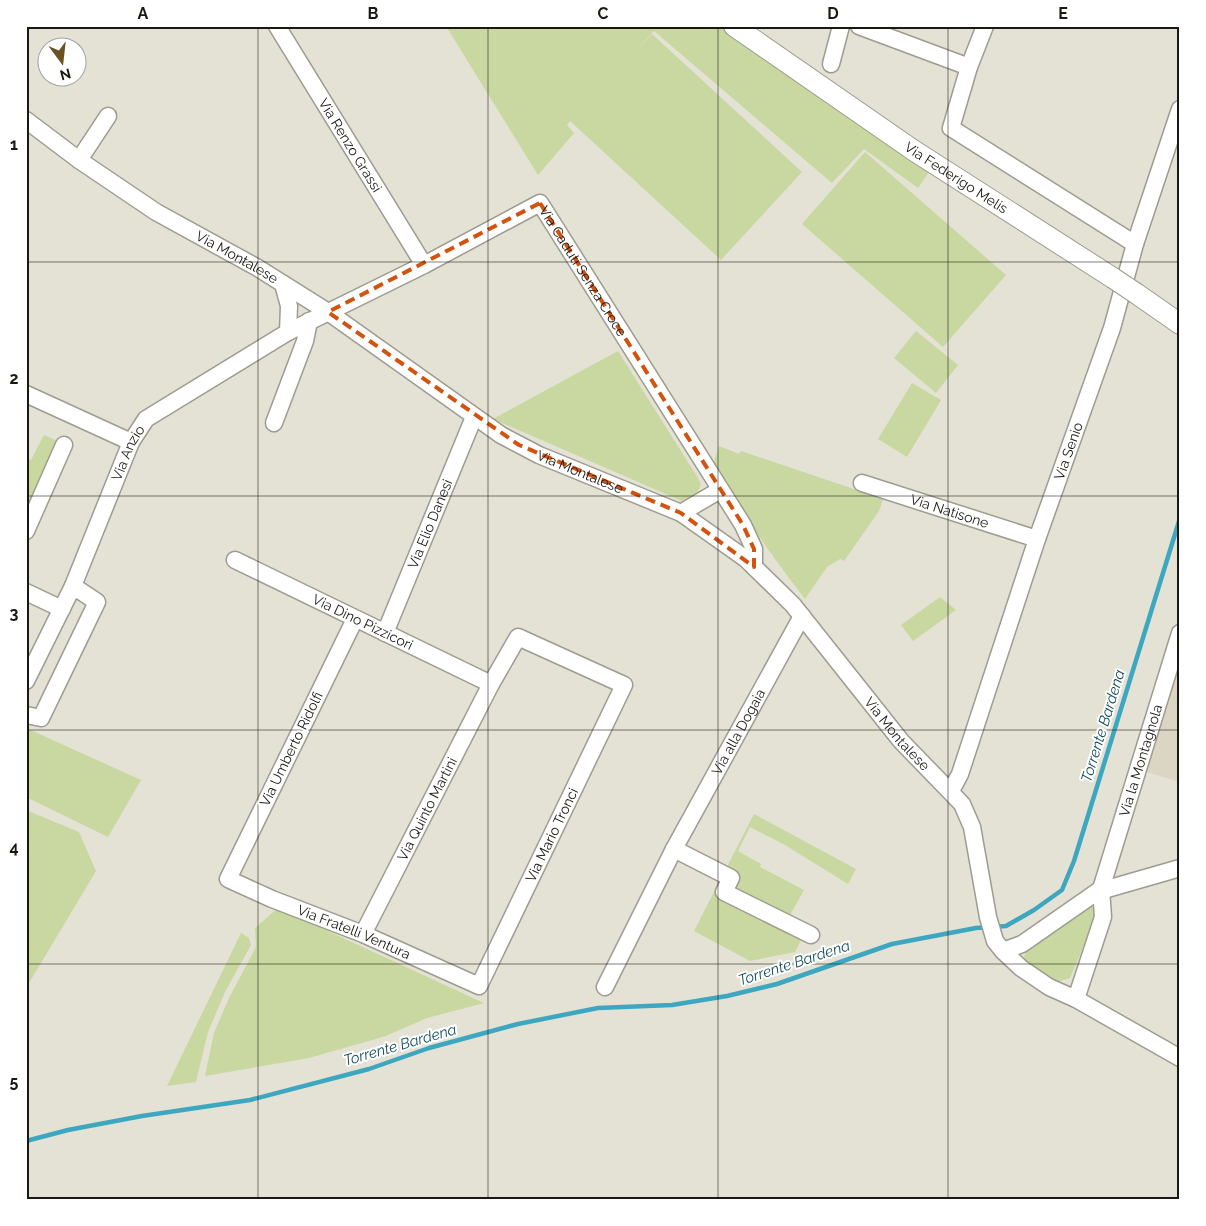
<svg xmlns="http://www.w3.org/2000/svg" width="1206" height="1226" font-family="Raleway,sans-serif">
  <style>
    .built { fill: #dbd6c3 }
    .green { fill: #c8d8a0 }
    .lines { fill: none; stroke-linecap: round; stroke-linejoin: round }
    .stream { stroke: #3ea7c0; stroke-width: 4.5 }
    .minor-casing { stroke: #9e9c90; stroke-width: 19 }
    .major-casing { stroke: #9e9c90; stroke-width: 22 }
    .minor { stroke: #fff; stroke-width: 16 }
    .major { stroke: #fff; stroke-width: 20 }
    .major-bridge-casing { stroke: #9e9c90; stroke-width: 22; stroke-linecap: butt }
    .major-bridge { stroke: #fff; stroke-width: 20 }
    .marked { fill: none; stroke: #d3520d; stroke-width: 4; stroke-dasharray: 10 6; stroke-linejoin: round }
    .grid { fill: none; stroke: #191813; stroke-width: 1; stroke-opacity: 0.55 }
    .labels { text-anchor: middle; stroke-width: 4; stroke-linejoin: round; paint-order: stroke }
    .street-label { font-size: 14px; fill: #191813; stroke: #fff }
    .water-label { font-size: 15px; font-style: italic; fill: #124e5b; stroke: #fff }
    .neatline { fill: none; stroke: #191813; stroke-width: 2 }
    .grid-label { font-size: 16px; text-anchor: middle; font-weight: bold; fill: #191813 }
  </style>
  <rect width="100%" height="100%" fill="#e4e2d5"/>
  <path class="built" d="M1180 633V782L1139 770Z"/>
  <path class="green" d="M446 26H720L931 169 918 188 864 149 832 183 654 31 628 59 652 34 802 172 721 260 570 121 567 125 574 133 538 175Z
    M865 152 1006 275 943 347 802 224Z
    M916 331 958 365 936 393 894 358Z
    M618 351 698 478 701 484 696 497 682 501 493 419Z
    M912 383 941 400 907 457 878 439Z
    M44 435 60 442 26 520V459L31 460Z
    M719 446 739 454 741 451 883 499 879 511 844 561 840 559 827 567 805 599C772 556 739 511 714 462Z
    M940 597 956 610 913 641 901 625Z
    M26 728 141 780 108 837 26 797Z
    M26 810 79 832 96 871 26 988Z
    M754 814 856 869 848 884 785 845 750 827 738 851 761 864 760 867 804 890 783 928 802 938 795 952 750 961 694 931Z
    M1091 904H1094L1097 915 1070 978 1057 982 1025 962 1024 957 1028 948Z
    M278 908 484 1003 427 1018 386 1036 309 1058 205 1076 214 1033 229 998 256 947 255 928Z
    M241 933 249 938 251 945 225 992 208 1032 196 1082 167 1086Z"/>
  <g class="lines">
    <path class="stream" d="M26 1141 68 1130 142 1116 250 1100 369 1069 429 1048 518 1024 598 1008 672 1005 727 996 777 984 892 944 976 928 1006 926 1034 910 1062 890 1074 861 1180 518"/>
    <defs>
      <g id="minor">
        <path id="s1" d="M277 26 424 265"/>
        <path d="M859 26 969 67"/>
        <path d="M985 26 969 67 951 128 1135 244"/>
        <path d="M831 64 841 26"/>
        <path id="s2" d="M26 120 79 160 156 212 258 268 328 312 501 435 539 455 681 513 746 559 793 605 901 741 962 804 972 827 988 917 995 941 1003 951 1021 968 1049 987 1076 999 1180 1058"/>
        <path d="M79 160 108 116"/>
        <path d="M283 284 289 306 288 332"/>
        <path d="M26 394 131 442"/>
        <path d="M274 423 305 341 309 321"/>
        <path id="s3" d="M862 483 1037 539"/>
        <path d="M681 513 720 490"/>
        <path d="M26 531 64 445"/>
        <path id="s4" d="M235 560 491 684"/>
        <path d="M26 592 62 609"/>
        <path id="s5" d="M355 619 228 879 272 899 363 934 479 986 624 685 518 637 491 684 363 934"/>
        <path id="s6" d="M385 633 474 417"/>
        <path id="s7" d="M26 681 73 586 131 442 146 419 288 332 424 265 540 203 743 525 754 549V567"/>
        <path d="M26 715 41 718 97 602 73 586"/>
        <path id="s8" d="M951 791 960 774 1037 539 1112 328 1135 244 1180 109"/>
        <path d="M674 849 731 878 724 892 811 935"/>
        <path d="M1003 951 1022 944 1101 889H1107L1180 868"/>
        <path id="s9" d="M605 987 674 849 802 616"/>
        <path id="s10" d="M1076 999 1103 917 1101 889 1180 633"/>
      </g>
      <g id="major">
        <path id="s11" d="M734 26 913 150 1113 278"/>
        <path d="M1137 294 1180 324"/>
      </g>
    </defs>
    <use href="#minor" class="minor-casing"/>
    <use href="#major" class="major-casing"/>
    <use href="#minor" class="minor"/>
    <use href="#major" class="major"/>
    <defs>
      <path id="major-bridge" d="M1113 278 1137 294"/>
    </defs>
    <use href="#major-bridge" class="major-bridge-casing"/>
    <use href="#major-bridge" class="major-bridge"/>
  </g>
  <path class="marked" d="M540 203 743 525 754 549V567L681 513 519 445 328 312Z"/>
  <path class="grid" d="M258 26V1200M488 26V1200M718 26V1200M948 26V1200M26 262H1180M26 496H1180M26 730H1180M26 964H1180"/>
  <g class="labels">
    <g class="street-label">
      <text dy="5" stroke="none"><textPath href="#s1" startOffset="140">Via Renzo Grassi</textPath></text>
      <text dy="5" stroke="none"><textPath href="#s11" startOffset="269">Via Federigo Melis</textPath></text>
      <text dy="5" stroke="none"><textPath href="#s2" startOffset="252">Via Montalese</textPath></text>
      <text dy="5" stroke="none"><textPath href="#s7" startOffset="819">Via Caduti Senza Croce</textPath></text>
      <text dy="5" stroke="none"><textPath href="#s8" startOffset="360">Via Senio</textPath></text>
      <text dy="5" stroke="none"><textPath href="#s7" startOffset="250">Via Anzio</textPath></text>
      <text dy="5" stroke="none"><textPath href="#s2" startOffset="658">Via Montalese</textPath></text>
      <text dy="5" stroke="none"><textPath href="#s3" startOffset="92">Via Natisone</textPath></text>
      <text dy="5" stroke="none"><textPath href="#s6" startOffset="118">Via Elio Danesi</textPath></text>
      <text dy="5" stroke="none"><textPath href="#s4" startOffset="142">Via Dino Pizzicori</textPath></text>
      <text dy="5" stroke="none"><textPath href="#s9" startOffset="288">Via alla Dogaia</textPath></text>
      <text dy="5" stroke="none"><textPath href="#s2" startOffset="1078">Via Montalese</textPath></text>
      <text transform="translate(291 749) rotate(-64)" y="5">Via Umberto Ridolfi</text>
      <text dy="5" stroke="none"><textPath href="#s10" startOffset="249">Via la Montagnola</textPath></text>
      <text transform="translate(427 809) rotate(-63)" y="5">Via Quinto Martini</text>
      <text dy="5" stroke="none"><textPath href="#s5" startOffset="730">Via Mario Tronci</textPath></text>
      <text dy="5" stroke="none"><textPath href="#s5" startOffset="426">Via Fratelli Ventura</textPath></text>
    </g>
    <g class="water-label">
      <text transform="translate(1103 726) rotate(-73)" y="5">Torrente Bardena</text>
      <text transform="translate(794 963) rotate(-18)" y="5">Torrente Bardena</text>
      <text transform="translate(400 1045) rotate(-16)" y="5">Torrente Bardena</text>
    </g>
  </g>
  <rect width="1206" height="1226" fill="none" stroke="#ffffff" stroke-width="55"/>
  <g transform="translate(62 62) rotate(165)"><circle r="24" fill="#ffffff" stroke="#a3a3a1"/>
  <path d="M0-4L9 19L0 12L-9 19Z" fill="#6c5123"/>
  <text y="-8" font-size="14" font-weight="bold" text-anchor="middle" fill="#191813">N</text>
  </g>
  <rect x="28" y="28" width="1150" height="1170" class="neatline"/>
  <g class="grid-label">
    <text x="143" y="19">A</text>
    <text x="373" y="19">B</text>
    <text x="603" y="19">C</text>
    <text x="833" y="19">D</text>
    <text x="1063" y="19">E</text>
    <text x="14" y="150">1</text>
    <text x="14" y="384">2</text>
    <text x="14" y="619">3</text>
    <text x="14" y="853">4</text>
    <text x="14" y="1087">5</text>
  </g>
</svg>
